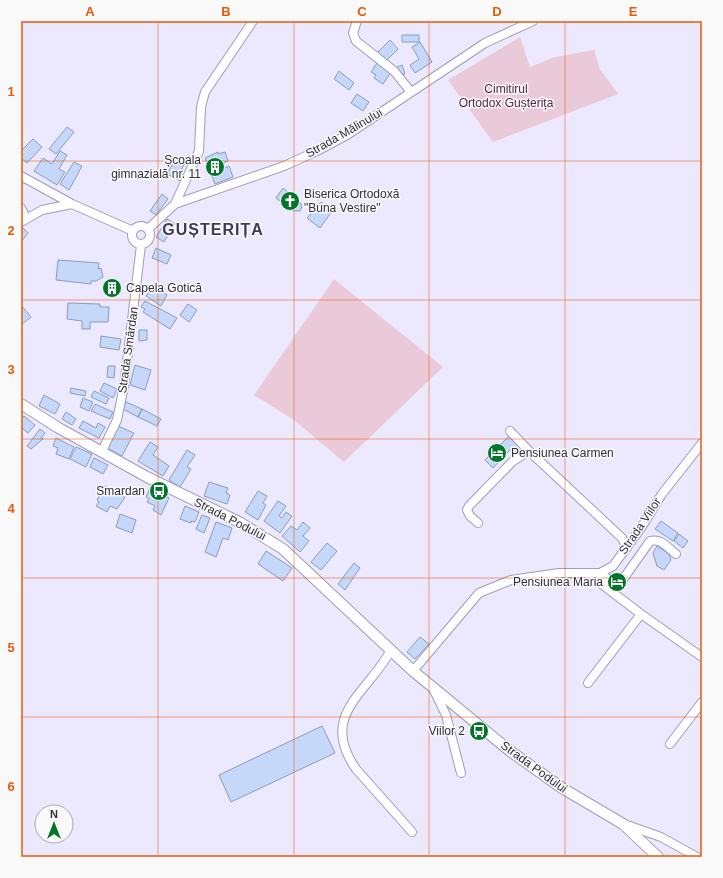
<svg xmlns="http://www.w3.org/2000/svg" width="723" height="878" font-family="Arial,sans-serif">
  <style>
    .green { fill: #eacad9 }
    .building { fill: #c6d8f9; stroke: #8b9cb9 }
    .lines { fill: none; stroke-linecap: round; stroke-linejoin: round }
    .minor-casing { stroke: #9f9bbc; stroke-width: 10 }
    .tertiary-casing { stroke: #9f9bbc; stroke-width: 12 }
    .minor { stroke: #fff; stroke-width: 8 }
    .tertiary { stroke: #fff; stroke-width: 10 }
    .grid { fill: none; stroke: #e8590c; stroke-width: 1; stroke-opacity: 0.55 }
    .labels { text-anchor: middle; stroke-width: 3; stroke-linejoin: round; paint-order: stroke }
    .park-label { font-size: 12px; fill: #552540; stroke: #f9f9f9 }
    .street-label { font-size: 12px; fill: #312f3c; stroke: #f9f9f9 }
    .poi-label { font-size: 12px; fill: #312f3c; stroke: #f9f9f9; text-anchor: end }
    .district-label { font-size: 16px; font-weight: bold; letter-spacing: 1px; fill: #3f3b56; stroke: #f9f9f9 }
    .neatline { fill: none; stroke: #e8590c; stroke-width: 1.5 }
    .grid-label { font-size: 13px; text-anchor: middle; font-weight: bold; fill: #e8590c }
  </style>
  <rect width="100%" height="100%" fill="#ece9ff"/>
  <path class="green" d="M520 37 530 67 555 57 594 50 600 69 618 94 493 142 448 80Z
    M334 279 443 367 344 462 294 420 254 395Z"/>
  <path class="building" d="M402 35H419V42H402Z
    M390 40 398 49 386 61 377 53Z
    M420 42 432 62 415 73 410 65 419 59 412 47Z
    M377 63 391 72 383 84 374 78 376 75 371 72Z
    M402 65 405 74 400 76 397 67Z
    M339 71 354 83 349 90 334 79Z
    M357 94 369 102 363 111 351 103Z
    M67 127 74 132 56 154 49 149Z
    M33 139 42 147 27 163 21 158V151Z
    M60 151 67 155 59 169 65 172 57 185 34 171 43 158 52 164Z
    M218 152V154L225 152 228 161 221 164 222 169 229 166 233 177 215 184 205 158Z
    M175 159 184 164 181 171 185 173 180 181 167 174Z
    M74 162 82 166 69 190 60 184Z
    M283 188 300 202 302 207 300 211H294L276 198Z
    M162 194 168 199 156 215 150 211Z
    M321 202 332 211 320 228 307 218Z
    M167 219 175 224 164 242 156 237Z
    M22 227 28 233 21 242V228Z
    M156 248 171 255 167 264 152 258Z
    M58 260 99 263 98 269 101 268 103 277 96 281H91V284L56 280Z
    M107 282 116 283 118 290 115 291H106Z
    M156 287 167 295 161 306 146 296 151 289 154 291Z
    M145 301 177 318 170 329 143 312 145 309 141 307Z
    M68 303 100 304V307H109L108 322H90V329H82V321L67 319Z
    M188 304 197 310 189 322 180 315Z
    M21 305 31 317 21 325Z
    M139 330H147V340L139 341Z
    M101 336 121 339 119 350 100 347Z
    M135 365 151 370 145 390 130 385Z
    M108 366H115L114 378 107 377Z
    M104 383 117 389 113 398 100 391Z
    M71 388 86 391 85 396 70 393Z
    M94 391 109 398 106 404 91 397Z
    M44 395 60 404 55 414 39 406Z
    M83 398 93 402 89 411 80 407Z
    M126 402 142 409 138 417 123 409Z
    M95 404 113 412 110 419 91 411Z
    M142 409 161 419 157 426 138 417Z
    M66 412 76 419 72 425 62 419Z
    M24 416 35 425 28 433 22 428 21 430V420Z
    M83 421 96 428 98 423 105 427 99 438 79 428Z
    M118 426 134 433 122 456 107 448Z
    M40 429 45 433 41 438 43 439 31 449 27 446Z
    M509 436 522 449 516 456 510 450 493 468 485 460Z
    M56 438 74 447 69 459 56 454 58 448 53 446Z
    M150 442 158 447 153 455 169 466 163 476 138 461Z
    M76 447 92 454 86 467 70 459Z
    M187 450 195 455 187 467 191 469 180 487 169 480Z
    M94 458 108 465 103 474 90 467Z
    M209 482 228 488 226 493 230 495 227 504 204 496Z
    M105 486 125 497 117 509 110 506 107 512 96 506 99 502 97 500Z
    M150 488 169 498 161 515 153 510 155 506 147 502 149 499 146 497Z
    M258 491 267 496 263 503 266 505 258 520 245 512Z
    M278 501 286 506 279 516 282 518 286 512 292 516 280 533 264 521Z
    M185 506 199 512 195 522 191 521V523L180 519Z
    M120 514 136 520 132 533 116 527Z
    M202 515 210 518 204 533 196 529Z
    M661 521 678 533 673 541 655 529Z
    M216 522 232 528 228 540 223 538 216 557 205 552Z
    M303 522 310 528 303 536 309 541 300 552 282 536 291 526 297 530Z
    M679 534 688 541 683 548 674 541Z
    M327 543 337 551 321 570 311 562Z
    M657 546 669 554 671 560 664 570 657 566 653 553Z
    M266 551 292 568 283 581 258 564Z
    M354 563 360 568 345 590 338 584Z
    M420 637 429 644 415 659 407 652Z
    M322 726 335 753 231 802 219 775Z"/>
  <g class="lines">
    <defs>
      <path id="minor" d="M357 21 353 33 356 41 394 71 411 92
        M21 176 72 204 133 231
        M175 204 199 151 201 107 205 92 253 21
        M21 208 26 218
        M21 222 42 210 72 204
        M132 235a9 9 0 1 1 18 0a9 9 0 1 1-18 0Z
        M148 229 175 204 284 166 317 151 347 135 485 43 533 21
        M510 431 529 451
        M102 451 117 420 124 386 141 245
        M478 523 470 516 467 510 469 506 513 461 529 451 622 538 627 548
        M587 573 641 614 702 657
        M600 573 616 585H619L650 541C661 538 667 547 676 554
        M391 650C368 693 318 715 356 769L412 832
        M413 671 479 593 511 580 559 573H600L613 566 641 528 662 494 702 443
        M588 683 641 614
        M433 688 446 715 461 773
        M670 744 702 702
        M624 824 661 837 697 857"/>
      <path id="tertiary" d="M21 404 57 427 147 477 241 523 283 549 413 671 510 751 562 788 623 824 658 857"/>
    </defs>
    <use href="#minor" class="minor-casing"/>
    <use href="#tertiary" class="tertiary-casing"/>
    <use href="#minor" class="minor"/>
    <use href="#tertiary" class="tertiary"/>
  </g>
  <path class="grid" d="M158 21V857M294 21V857M429 21V857M565 21V857M21 161H702M21 300H702M21 439H702M21 578H702M21 717H702"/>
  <defs>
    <symbol id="building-disc" viewBox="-11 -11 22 22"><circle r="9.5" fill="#03752a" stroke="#f9f9f9"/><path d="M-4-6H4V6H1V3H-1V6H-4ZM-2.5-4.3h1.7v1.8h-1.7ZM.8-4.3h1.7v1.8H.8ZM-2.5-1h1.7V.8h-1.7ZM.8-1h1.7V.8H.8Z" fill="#fff"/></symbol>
    <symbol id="church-disc" viewBox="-11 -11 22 22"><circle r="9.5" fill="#03752a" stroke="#f9f9f9"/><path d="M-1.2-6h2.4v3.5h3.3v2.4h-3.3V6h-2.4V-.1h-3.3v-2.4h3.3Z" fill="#fff"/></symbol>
    <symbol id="hotel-disc" viewBox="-11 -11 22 22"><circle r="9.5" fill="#03752a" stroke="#f9f9f9"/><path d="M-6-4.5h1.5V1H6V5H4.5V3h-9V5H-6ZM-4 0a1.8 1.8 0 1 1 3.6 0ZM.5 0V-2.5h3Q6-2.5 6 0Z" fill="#fff"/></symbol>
    <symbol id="bus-disc" viewBox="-11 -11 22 22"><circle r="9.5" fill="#03752a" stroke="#f9f9f9"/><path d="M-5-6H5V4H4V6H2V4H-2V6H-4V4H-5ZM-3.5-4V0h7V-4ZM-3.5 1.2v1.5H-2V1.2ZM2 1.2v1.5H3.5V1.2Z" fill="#fff"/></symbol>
  </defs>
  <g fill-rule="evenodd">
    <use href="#building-disc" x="204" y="156" width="22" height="22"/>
    <use href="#church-disc" x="279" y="190" width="22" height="22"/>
    <use href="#building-disc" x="101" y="277" width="22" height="22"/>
    <use href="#hotel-disc" x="486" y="442" width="22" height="22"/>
    <use href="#bus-disc" x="148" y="480" width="22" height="22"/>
    <use href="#hotel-disc" x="606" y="571" width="22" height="22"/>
    <use href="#bus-disc" x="468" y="720" width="22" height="22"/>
  </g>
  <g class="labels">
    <g class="park-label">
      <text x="506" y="93">Cimitirul<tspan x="506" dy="14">Ortodox Gușterița</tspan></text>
    </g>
    <g class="street-label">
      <text transform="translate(344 133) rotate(-30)" y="4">Strada Mălinului</text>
      <text transform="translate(128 350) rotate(-82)" y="4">Strada Smârdan</text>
      <text transform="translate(230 519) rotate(27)" y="4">Strada Podului</text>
      <text transform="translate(640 526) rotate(-56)" y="4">Strada Viilor</text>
      <text transform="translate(534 767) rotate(36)" y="4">Strada Podului</text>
    </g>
    <g class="poi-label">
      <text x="201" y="164">Școala<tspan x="201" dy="14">gimnazială nr. 11</tspan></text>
      <text x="304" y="198" text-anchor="start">Biserica Ortodoxă<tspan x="304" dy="14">"Buna Vestire"</tspan></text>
      <text x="126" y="292" text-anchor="start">Capela Gotică</text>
      <text x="511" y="457" text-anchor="start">Pensiunea Carmen</text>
      <text x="145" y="495">Smardan</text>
      <text x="603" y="586">Pensiunea Maria</text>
      <text x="465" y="735">Viilor 2</text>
    </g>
    <g class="district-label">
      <text x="213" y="235">GUȘTERIȚA</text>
    </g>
  </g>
  <rect width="723" height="878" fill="none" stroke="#f9f9f9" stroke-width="44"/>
  <g transform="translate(54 824)"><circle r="19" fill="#f9f9f9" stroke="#a9a8ad"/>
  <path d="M0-3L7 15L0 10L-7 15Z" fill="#03752a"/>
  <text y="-6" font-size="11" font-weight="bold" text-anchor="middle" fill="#312f3c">N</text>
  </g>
  <rect x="22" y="22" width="679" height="834" class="neatline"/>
  <g class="grid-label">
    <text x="90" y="16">A</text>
    <text x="226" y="16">B</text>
    <text x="362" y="16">C</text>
    <text x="497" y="16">D</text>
    <text x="633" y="16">E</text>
    <text x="11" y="96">1</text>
    <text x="11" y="235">2</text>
    <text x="11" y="374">3</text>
    <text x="11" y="513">4</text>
    <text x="11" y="652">5</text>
    <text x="11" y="791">6</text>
  </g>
</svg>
